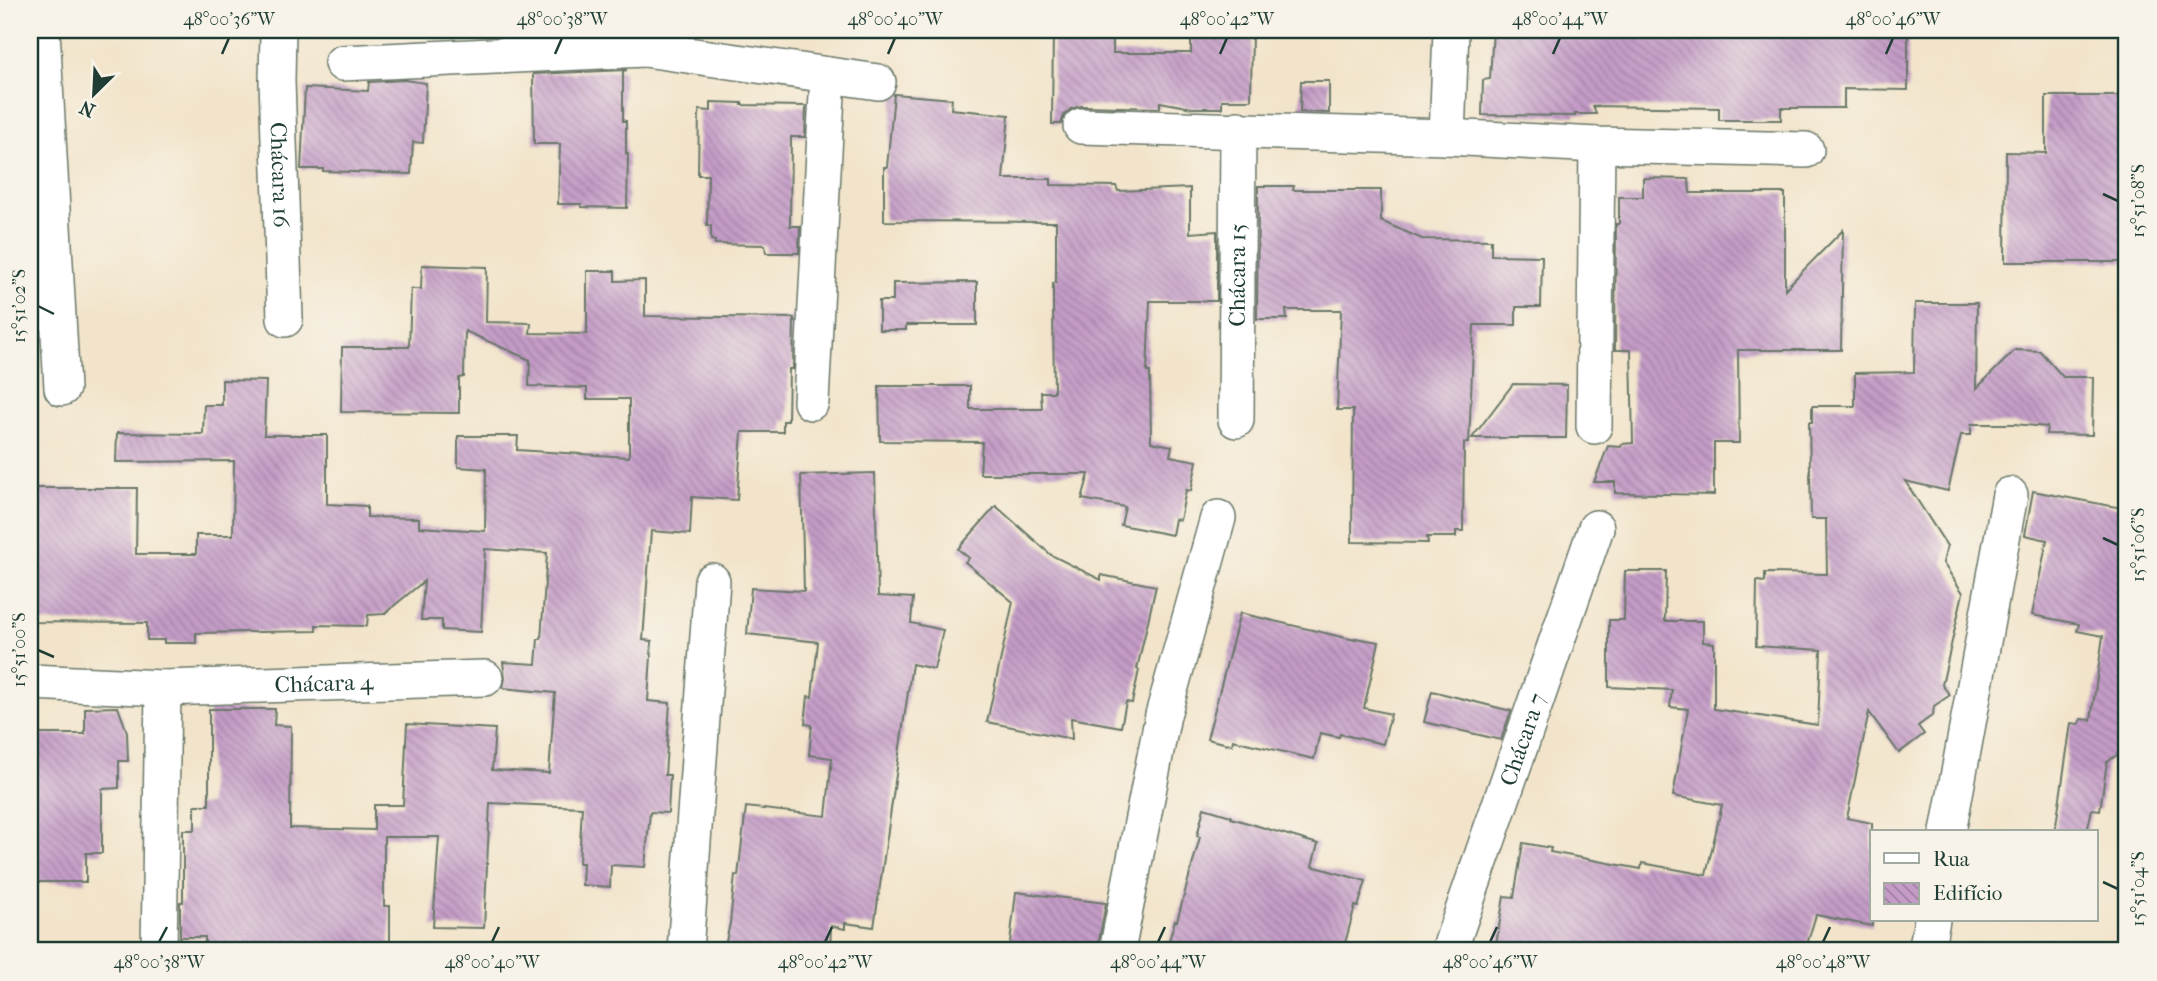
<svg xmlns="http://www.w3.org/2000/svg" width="2157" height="981" font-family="'IM FELL French Canon',serif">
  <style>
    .building { fill: url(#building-back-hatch) }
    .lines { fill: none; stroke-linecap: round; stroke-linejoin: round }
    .street-casing { stroke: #697768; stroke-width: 38 }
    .street { stroke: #fff; stroke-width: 35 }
    .ticks { fill: none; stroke: #1f3d34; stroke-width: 2.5 }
    .labels { text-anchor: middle; stroke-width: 7; stroke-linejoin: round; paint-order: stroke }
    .street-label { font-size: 23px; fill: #1f3d34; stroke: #f7f3e8 }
    .neatline { fill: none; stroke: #1f3d34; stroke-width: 2.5 }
    .ticks-label { font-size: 18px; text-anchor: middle; fill: #1f3d34 }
  </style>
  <defs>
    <pattern id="building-back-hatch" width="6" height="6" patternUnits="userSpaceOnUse" patternTransform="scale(1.75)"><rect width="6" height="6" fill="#c49cc7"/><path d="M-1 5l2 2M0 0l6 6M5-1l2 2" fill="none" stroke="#9f80a2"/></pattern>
  </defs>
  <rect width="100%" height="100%" fill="#f7f3e8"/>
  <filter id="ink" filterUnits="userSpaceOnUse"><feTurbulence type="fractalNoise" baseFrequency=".0143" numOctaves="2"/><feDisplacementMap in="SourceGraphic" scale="14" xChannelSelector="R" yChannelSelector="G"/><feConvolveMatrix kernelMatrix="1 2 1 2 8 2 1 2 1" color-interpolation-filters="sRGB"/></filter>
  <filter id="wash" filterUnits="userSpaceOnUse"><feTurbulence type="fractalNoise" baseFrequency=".00686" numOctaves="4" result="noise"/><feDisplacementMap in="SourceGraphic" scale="28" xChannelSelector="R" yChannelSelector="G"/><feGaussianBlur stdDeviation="1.57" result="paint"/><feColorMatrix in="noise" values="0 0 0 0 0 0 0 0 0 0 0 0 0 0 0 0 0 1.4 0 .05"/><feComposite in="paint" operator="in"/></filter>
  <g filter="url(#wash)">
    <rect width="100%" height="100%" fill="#f2e4ca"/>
    <g id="blocks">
      <path class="building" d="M1053 30H1113V53H1191V30H1252L1251 100H1222V108H1192L1160 102V108L1081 106 1071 109 1064 115 1061 124H1052Z
        M1493 30H1908V90L1844 89V108H1781V120H1719V108L1593 106 1596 114H1575V116L1482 115 1483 80 1490 79Z
        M627 70 623 71V121H626V154H628L627 208 581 207V204H558L560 144H534L533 74Z
        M404 80 426 83 423 143 413 142 411 174 323 171V169H301L305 88 368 91 369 82Z
        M1301 81H1329V113L1300 112Z
        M894 94 952 99 951 109 1009 115 1003 179H1051V185L1116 186 1118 191 1190 188V233L1217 231V301H1150L1147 372H1150L1151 442 1172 446 1170 456 1197 461 1191 491 1186 490 1180 520 1175 519 1172 535 1121 525 1125 507 1082 499 1089 474H980L982 442 880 441 879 386H970V409H1042L1041 392H1054L1053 302V283H1056V222L884 221V167H887Z
        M2046 96H2127V262H2005L2006 152 2046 153Z
        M711 102 742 103V105L806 106 805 137H791L790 226H800L799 253H766L765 245 715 244V241L711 240V226H707L708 175H698L699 110 711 111Z
        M1643 178 1689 179 1690 193H1785V289L1843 230 1841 350H1738L1739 443H1714V495L1615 493V482H1594L1608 446 1621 447 1622 444 1633 443 1631 350H1615L1616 224H1619V197H1643Z
        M1258 186H1294L1293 190H1381V221L1422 239 1491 240V255L1542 256 1541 307H1516V325H1474L1469 443H1464L1463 531H1456V537H1427L1428 543 1352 542 1353 410H1337L1341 310H1286L1287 319H1257Z
        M422 265 487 267 486 322 531 323 530 333 587 334V271H615V281L645 280V316L794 318 793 369H789L788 421H783V432H742L737 500 692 497 690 534 651 531 643 640 652 641 648 701 670 703 665 775H670L668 813 650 812 645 867 611 865 610 887 582 885 583 863H579L582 807 490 803 484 928 433 927 439 837H384V906H390V951H207L208 948H205V937H180V902H183V830H195V805H209V709H275L274 725 291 726 290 828 374 830V805H403L407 724 495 729 492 770 549 773 555 693 503 688 505 678 503 662 536 664 538 639H541L547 553 485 549 481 632 442 630V620H421L424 581 384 614 368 615 367 626 316 625V631L196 633V643H164V640H147V623L30 622V488H137L136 554H196V535H233L234 461 116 462 117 433 203 434 204 405H222V380L266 381 264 435H327V504L367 506V517L419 518V527L485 531 486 469 458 467V436H518L517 450 629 457V399H587V388L529 386 530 360 465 331 464 377 459 378V413L341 412 342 347H409L411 289H421Z
        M977 282V325H906V330H879V301H893V283Z
        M1915 303H1977L1976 389 2015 350 2040 351 2063 377H2093L2092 435 2046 434 2047 427 2014 424H1971V435H1961L1948 491 1905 481 1947 546 1943 563 1963 593 1942 685 1950 695 1934 706 1933 715 1918 726 1924 734 1899 753 1869 712 1847 818 1872 823V926L1816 915 1805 951H1495L1504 896 1514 897 1523 843 1551 848 1550 852 1641 869 1642 863 1706 875 1722 805 1673 796 1688 709 1670 707 1672 690 1609 687V620H1624L1625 571H1666L1665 621H1703V642L1714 643V709L1818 725 1821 650 1756 646 1757 581 1765 582V573L1827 574 1826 519H1811L1809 422H1812V406H1855V373L1914 372Z
        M1513 384 1567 385 1566 438H1472Z
        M875 473 878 596 913 598 911 623 943 630 934 669 912 664 874 927 845 923V929L831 926 830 951H724L730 923 735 875 738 876 746 807 826 816 832 758 809 755 812 725 805 724 808 696 812 697 818 642 747 634 751 588 804 591 801 475Z
        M2033 491 2127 509V748L2107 762 2100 810 2092 809 2087 832H2055L2071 723 2079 724 2081 719 2091 720 2103 636 2077 631 2079 624 2032 615 2047 540 2025 535Z
        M996 506 1051 555 1101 580V575L1156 586 1137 669 1139 670 1132 703 1126 702 1121 727 1071 718 1072 739 987 722 1013 602 965 562 969 558 958 549Z
        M1240 613 1355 640V638L1379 642 1364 708 1391 714 1383 744 1340 734 1339 737 1320 733 1314 759 1233 740 1232 745 1207 739Z
        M1432 691 1511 711 1501 740 1424 722Z
        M118 707 127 732 128 761H119V788L102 789V853H86V882H30L31 734H85V708Z
        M1204 808 1231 816V818L1318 844 1312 866 1366 881 1358 907 1355 906 1343 951H1166L1175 920 1177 921 1200 837 1197 836Z
        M1016 892 1106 903 1097 951H1009Z"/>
    </g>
  </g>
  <g filter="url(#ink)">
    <use href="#blocks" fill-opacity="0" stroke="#697768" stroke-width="2"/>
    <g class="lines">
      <defs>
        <g id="street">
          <path d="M42 30 62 388"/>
          <path id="s1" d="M278 30 277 81 285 319"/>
          <path d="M1451 30 1447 137 1597 145 1806 150"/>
          <path d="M645 49 878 82"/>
          <path d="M342 63 645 49 658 41 663 30"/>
          <path d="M1081 126 1447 137"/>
          <path d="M811 402 828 75"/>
          <path id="s2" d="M1236 420 1238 129"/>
          <path d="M1594 426 1597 145"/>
          <path d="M30 682 163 688 159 951"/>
          <path id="s3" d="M163 688 485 678"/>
          <path d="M1948 832 2010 495"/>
          <path d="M685 951 712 581"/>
          <path d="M1117 951 1163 715 1218 518"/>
          <path id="s4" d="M1449 951 1596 528"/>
          <path d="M1926 951 1932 920"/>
        </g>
      </defs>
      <use href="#street" class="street-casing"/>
      <use href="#street" class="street"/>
    </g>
  </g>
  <path class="ticks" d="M222 54 229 38M555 54 562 38M888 54 895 38M1220 54 1227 38M1553 54 1560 38M1886 54 1893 38M2103 194 2118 201M38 306 54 314M2103 538 2118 545M38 650 54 657M2103 882 2118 889M159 942 167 927M492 942 499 927M825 942 832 927M1158 942 1165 927M1490 942 1497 927M1823 942 1830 927"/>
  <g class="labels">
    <g class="street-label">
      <text dy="8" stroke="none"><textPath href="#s1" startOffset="145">Chácara 16</textPath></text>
      <text dy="8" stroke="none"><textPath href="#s2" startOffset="145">Chácara 15</textPath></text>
      <text dy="8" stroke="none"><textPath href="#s3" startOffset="161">Chácara 4</textPath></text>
      <text dy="8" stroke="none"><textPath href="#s4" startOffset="224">Chácara 7</textPath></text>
    </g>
  </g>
  <rect width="2157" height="981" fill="none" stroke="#f7f3e8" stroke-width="77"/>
  <rect x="1870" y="830" width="228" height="91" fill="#f7f3e8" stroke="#a1aaa0" stroke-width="2"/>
  <rect x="1884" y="853" width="35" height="10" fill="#ffffff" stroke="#a1aaa0" stroke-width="2"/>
  <text x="1933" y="866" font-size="21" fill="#1f3d34">Rua</text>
  <rect x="1884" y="883" width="35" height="21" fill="url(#building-back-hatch)" stroke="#a1aaa0" stroke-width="2"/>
  <text x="1933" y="900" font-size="21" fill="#1f3d34">Edifício</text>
  <g transform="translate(94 94) rotate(204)" stroke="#f7f3e8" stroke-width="5" paint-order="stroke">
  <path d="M0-5L12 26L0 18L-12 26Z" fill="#1f3d34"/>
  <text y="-10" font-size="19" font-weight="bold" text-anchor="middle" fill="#1f3d34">N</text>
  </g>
  <rect x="38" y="38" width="2080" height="904" class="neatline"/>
  <g class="ticks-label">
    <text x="229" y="25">48°00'36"W</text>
    <text x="562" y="25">48°00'38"W</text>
    <text x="895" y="25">48°00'40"W</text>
    <text x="1227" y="25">48°00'42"W</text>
    <text x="1560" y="25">48°00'44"W</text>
    <text x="1893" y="25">48°00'46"W</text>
    <text transform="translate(2138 201) rotate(-90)" y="6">15°51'08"S</text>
    <text transform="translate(19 306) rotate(-90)" y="6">15°51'02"S</text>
    <text transform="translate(2138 545) rotate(-90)" y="6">15°51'06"S</text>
    <text transform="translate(19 650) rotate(-90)" y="6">15°51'00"S</text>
    <text transform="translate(2138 889) rotate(-90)" y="6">15°51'04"S</text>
    <text x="159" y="968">48°00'38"W</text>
    <text x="492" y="968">48°00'40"W</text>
    <text x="825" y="968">48°00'42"W</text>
    <text x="1158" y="968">48°00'44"W</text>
    <text x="1490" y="968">48°00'46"W</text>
    <text x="1823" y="968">48°00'48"W</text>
  </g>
</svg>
